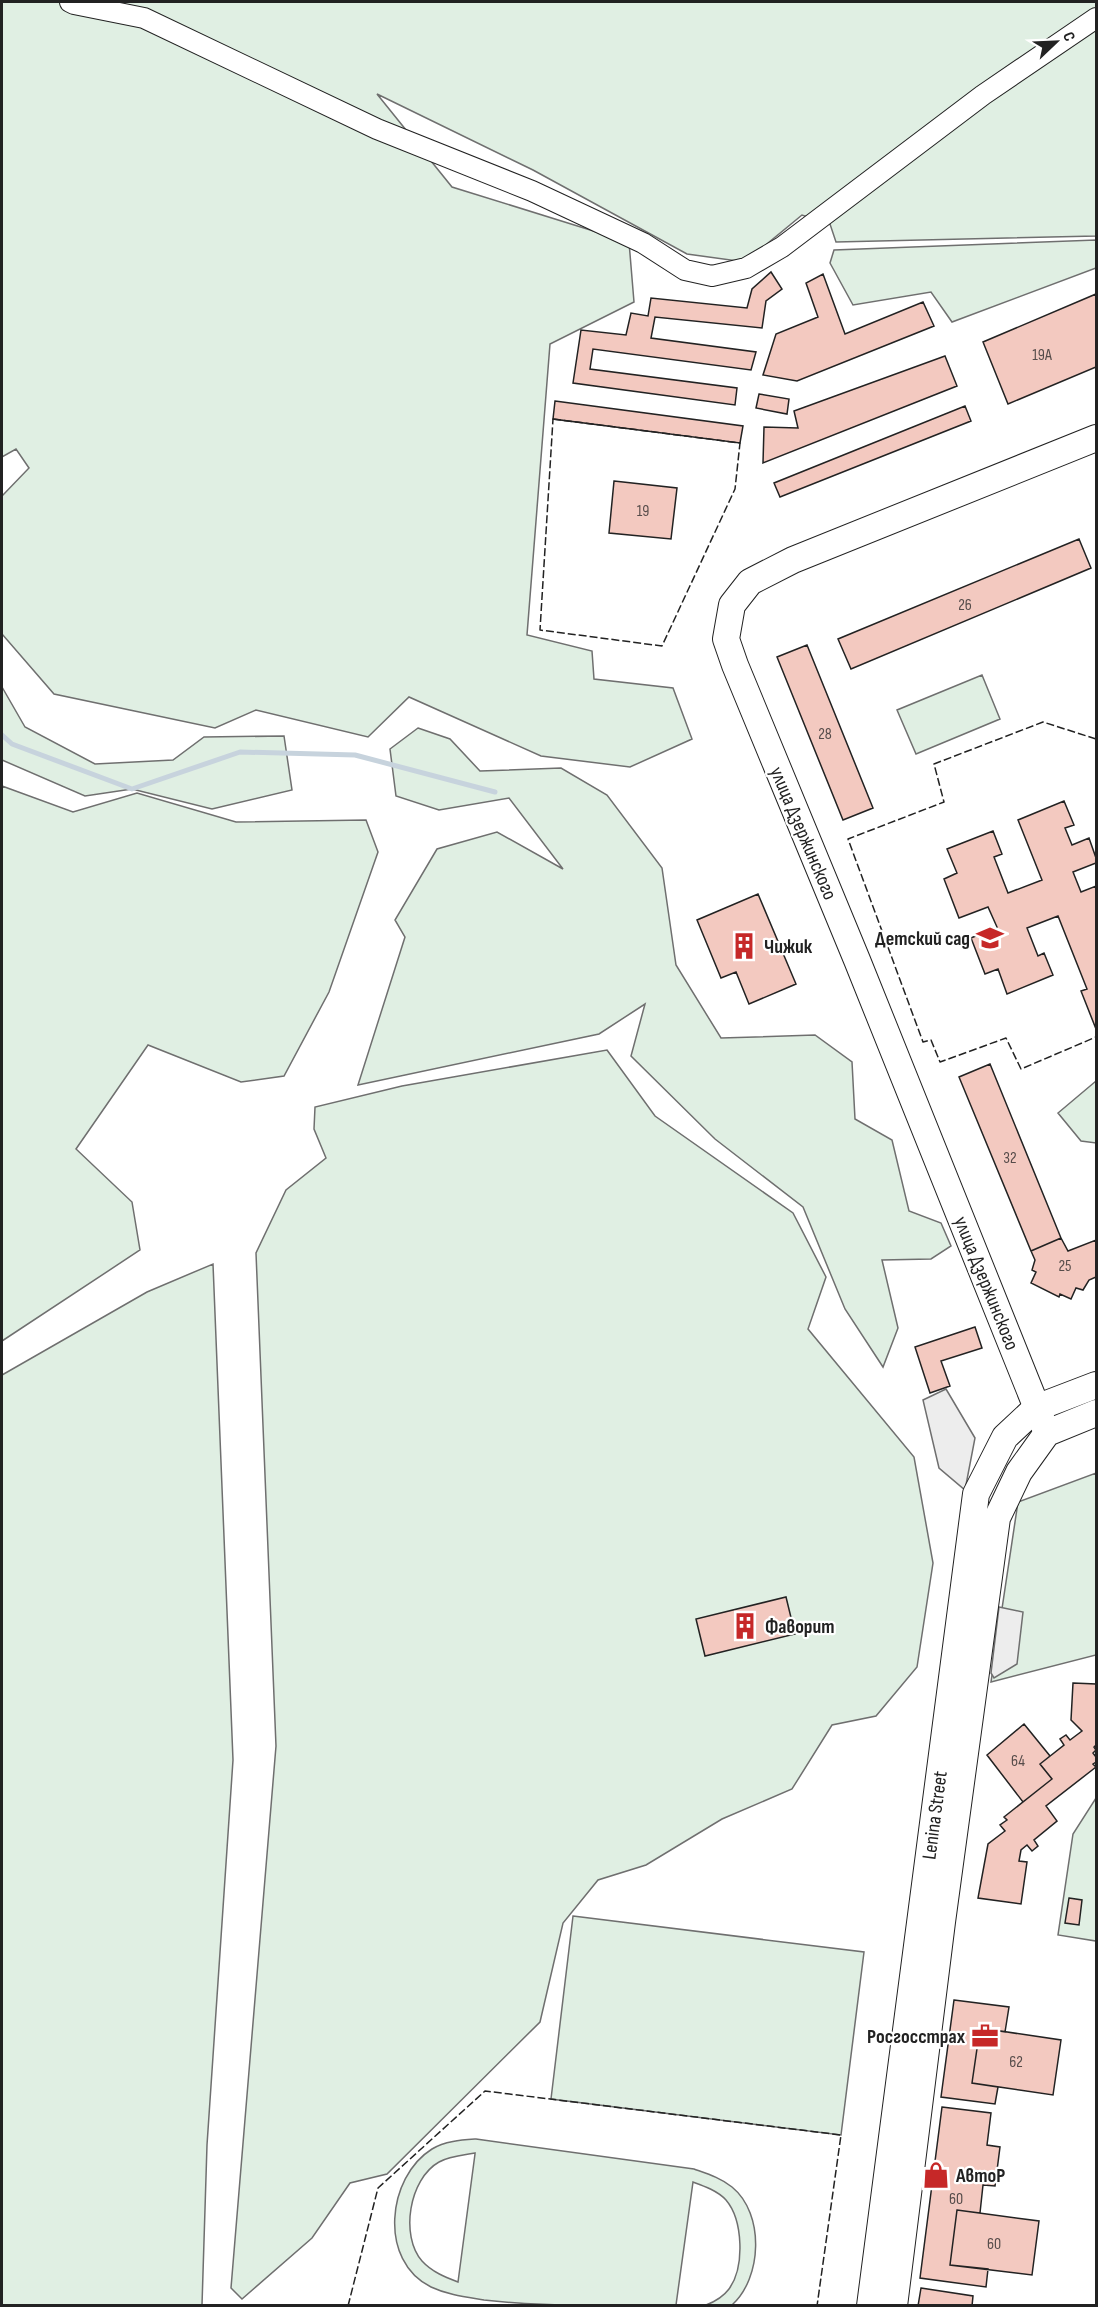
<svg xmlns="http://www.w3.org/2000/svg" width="1098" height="2307" font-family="'Sofia Sans Condensed',sans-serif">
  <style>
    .green { fill: #e0efe3; stroke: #6f6f6f; stroke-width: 1.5; fill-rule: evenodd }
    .parking { fill: #ededed; stroke: #6f6f6f; stroke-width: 1.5 }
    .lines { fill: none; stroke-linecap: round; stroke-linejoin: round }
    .stream { stroke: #c7d3dd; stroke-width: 5 }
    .building { fill: #f3c9c0; stroke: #222; stroke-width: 1.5 }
    .minor-casing { stroke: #222; stroke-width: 22 }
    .major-casing { stroke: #222; stroke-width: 28 }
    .minor { stroke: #fff; stroke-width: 20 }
    .major { stroke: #fff; stroke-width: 26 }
    .fence { stroke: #222; stroke-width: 1.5; stroke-dasharray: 8 3; stroke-linecap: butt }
    .labels { text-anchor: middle; stroke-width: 4.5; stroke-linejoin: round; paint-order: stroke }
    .number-label { font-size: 16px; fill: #564c4a }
    .street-label { font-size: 20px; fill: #222; stroke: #fff }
    .poi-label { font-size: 20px; font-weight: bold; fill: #222; stroke: #fff; text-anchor: start }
  </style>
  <rect width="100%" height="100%" fill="#fff"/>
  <path class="green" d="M2 2H1096V236L836 242 830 224 802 215 745 262 687 254 533 170 377 94 452 187 629 242 634 302 550 344 527 635 592 651 594 679 673 688 692 739 630 767 541 756 409 697 368 737 256 710 215 728 54 694 2 634V496L29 468 16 449 2 457Z
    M1096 240V268L952 322 931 292 853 305 830 263 834 250Z
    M982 675 1000 719 916 754 897 710Z
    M2 687 25 727 95 764 173 760 204 737 284 736 292 790 212 809 132 789 85 796 2 760Z
    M418 728 450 739 480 771 561 768 607 795 662 868 676 965 721 1038 815 1035 852 1062 855 1119 892 1140 909 1211 941 1223 951 1246 931 1259 882 1260 898 1328 883 1367 845 1309 803 1207 715 1139 631 1056 645 1004 599 1034 358 1085 405 937 395 920 437 849 497 832 563 869 509 798 439 810 396 796 390 749Z
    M2 786 73 812 137 793 236 822 366 820 378 852 329 992 284 1076 241 1082 148 1045 76 1149 132 1202 140 1250 2 1341Z
    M607 1050 655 1116 793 1213 826 1277 808 1329 914 1457 933 1563 917 1667 876 1716 832 1725 792 1789 722 1819 646 1865 598 1880 563 1923 540 2022 387 2174 350 2183 312 2238 242 2299 231 2288 276 1746 256 1253 286 1190 326 1158 314 1129 315 1107 402 1086Z
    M1096 1081V1143L1081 1141 1058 1113Z
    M213 1264 233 1760 207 2145 202 2305H2V1375L147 1292Z
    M1096 1473V1655L991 1682 1018 1502Z
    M1096 1798V1941L1058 1935 1073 1834Z
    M573 1916 864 1952 841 2135 551 2099Z
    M476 2139 694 2169C708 2174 721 2178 732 2187 765 2214 762 2278 732 2305H706C714 2302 723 2297 729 2289 745 2267 743 2220 726 2200 718 2191 704 2186 693 2182L676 2305C612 2306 547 2307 484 2300 466 2297 448 2295 431 2287 378 2261 387 2177 432 2149 445 2141 462 2140 476 2139ZM475 2153V2154L458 2282C445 2277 432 2272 422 2261 400 2236 409 2179 439 2162 449 2156 464 2155 475 2153Z"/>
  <path class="parking" d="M946 1389 975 1438 965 1490 939 1468 923 1400Z
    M999 1607 1023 1612 1017 1664 994 1678 991 1673Z"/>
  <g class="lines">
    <path class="stream" d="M2 735 12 744 132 789 240 752 355 755 495 792"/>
  </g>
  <path class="building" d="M771 272 782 289 766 301 762 328 655 317 651 338 756 352 751 370 593 349 590 369 737 388 735 405 573 383 581 330 626 335 631 313 648 316 651 298 747 308 752 289Z
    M823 274 845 334 923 302 934 326 797 381 763 375 776 334 818 317 806 283Z
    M1096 294V367L1008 404 983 342Z
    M945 356 957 386 763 463 764 427 798 428 794 411Z
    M759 394 789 399 787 414 756 408Z
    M555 401 743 426 740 443 553 419Z
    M965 406 971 421 780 497 774 483Z
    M614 481 677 488 671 539 609 533Z
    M1079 539 1091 568 851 669 838 639Z
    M807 645 873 808 843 820 777 657Z
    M1064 801 1074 825 1065 828 1072 845 1089 838 1096 858V863L1073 872 1081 892 1096 886V1029L1081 991 1087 989 1058 916 1027 928 1038 956 1044 953 1053 975 1007 994 998 969 985 974 971 938 997 927 988 907 959 918 944 879 957 873 947 849 993 831 1002 854 994 857 1008 893 1042 880 1018 820Z
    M758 894 796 984 749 1004 736 972 721 978 697 920Z
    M990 1064 1061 1238 1031 1251 959 1077Z
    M1061 1238 1068 1251 1096 1240V1277L1089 1280 1083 1290 1076 1288 1071 1299 1060 1294 1059 1297 1031 1283 1036 1272 1032 1270 1035 1260 1031 1251Z
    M975 1327 982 1348 941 1361 950 1386 930 1393 915 1347Z
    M786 1597 795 1634 705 1656 696 1619Z
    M1073 1683 1096 1684V1745L1094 1747 1096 1750 1093 1753 1096 1757V1762L1093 1764 1096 1767 1046 1806 1057 1821 1034 1840 1038 1846 1032 1851 1027 1845 1021 1850 1019 1861 1027 1862 1021 1904 978 1898 988 1844 1005 1831 1000 1825 1007 1820 1004 1817 1052 1779 1040 1764 1064 1745 1060 1739 1066 1735 1070 1740 1082 1731 1071 1720Z
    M1024 1724 1050 1756 1040 1764 1052 1779 1023 1802 987 1755Z
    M1069 1898 1082 1900 1079 1925 1065 1923Z
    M954 2000 1009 2007 1005 2032 980 2028 972 2083 998 2087 995 2104 941 2097Z
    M980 2028 1061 2040 1053 2095 972 2083Z
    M942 2107 991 2113 987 2145 1000 2147 995 2186 983 2185 980 2213 957 2210 950 2265 988 2269 986 2287 920 2278Z
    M957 2210 1039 2221 1032 2275 950 2265Z
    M921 2288 973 2296 972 2306H918Z"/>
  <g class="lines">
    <defs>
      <path id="minor" d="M70 2 74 4 144 18 377 129 532 191 643 243 685 270 712 276 746 268 782 247 983 95 1096 18"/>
      <g id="major">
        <path d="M1047 1433 857 960 735 665 726 639 732 605 750 582 793 560 1096 438"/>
        <path id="s1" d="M870 2306 976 1494 1005 1437 1036 1408 1096 1385"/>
        <path d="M894 2306 942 1922 997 1518 1019 1472 1047 1433 1096 1413"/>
      </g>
    </defs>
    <use href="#minor" class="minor-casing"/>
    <use href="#major" class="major-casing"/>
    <use href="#minor" class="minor"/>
    <use href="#major" class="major"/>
    <path class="fence" d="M553 419 740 443 735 489 662 646 540 630Z
      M1096 739 1043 722 934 764 944 802 848 839 923 1042 931 1040 940 1062 1006 1038 1021 1069 1096 1037
      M348 2306 378 2188 485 2091 841 2135 817 2306"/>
  </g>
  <defs>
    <symbol id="school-bare" viewBox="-9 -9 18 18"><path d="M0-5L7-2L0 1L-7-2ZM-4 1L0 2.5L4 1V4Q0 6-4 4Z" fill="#c62828" stroke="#fff" stroke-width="2.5" paint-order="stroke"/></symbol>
    <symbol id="building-bare" viewBox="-9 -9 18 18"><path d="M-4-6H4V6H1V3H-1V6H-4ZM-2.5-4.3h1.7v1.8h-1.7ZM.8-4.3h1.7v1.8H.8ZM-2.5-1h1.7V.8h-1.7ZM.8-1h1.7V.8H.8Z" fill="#c62828" stroke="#fff" stroke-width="2.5" paint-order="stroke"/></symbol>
    <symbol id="office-bare" viewBox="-9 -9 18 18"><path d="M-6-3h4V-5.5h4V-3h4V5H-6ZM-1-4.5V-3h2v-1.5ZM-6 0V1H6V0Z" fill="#c62828" stroke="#fff" stroke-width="2.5" paint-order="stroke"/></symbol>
    <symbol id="shop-bare" viewBox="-9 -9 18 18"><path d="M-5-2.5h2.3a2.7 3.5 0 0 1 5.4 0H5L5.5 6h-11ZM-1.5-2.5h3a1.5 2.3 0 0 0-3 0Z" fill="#c62828" stroke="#fff" stroke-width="2.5" paint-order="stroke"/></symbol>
  </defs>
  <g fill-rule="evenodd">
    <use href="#school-bare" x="971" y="919" width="38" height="38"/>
    <use href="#building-bare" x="725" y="927" width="38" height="38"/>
    <use href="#building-bare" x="726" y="1607" width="38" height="38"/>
    <use href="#office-bare" x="966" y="2017" width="38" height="38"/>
    <use href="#shop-bare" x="917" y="2156" width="38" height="38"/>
  </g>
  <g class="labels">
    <g class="number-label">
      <text x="1042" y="360">19А</text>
      <text x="643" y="516">19</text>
      <text x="965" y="610">26</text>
      <text x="825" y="739">28</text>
      <text x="1010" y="1163">32</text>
      <text x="1065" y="1271">25</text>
      <text x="1018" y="1766">64</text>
      <text x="1016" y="2067">62</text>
      <text x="956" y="2204">60</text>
      <text x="994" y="2249">60</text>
    </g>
    <g class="street-label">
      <text transform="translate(804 833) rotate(67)" y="7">улица Дзержинского</text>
      <text transform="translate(987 1283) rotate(68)" y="7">улица Дзержинского</text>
      <text dy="7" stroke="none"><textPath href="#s1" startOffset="495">Lenina Street</textPath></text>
    </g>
    <g class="poi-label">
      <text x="970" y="945" text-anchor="end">Детский сад</text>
      <text x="764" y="953">Чижик</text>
      <text x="765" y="1633">Фаворит</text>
      <text x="965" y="2043" text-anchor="end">Росгосстрах</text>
      <text x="956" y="2182">АвтоР</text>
    </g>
  </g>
  <rect width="1098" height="2307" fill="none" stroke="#222222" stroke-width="6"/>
  <g transform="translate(1056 42) rotate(67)" stroke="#ffffff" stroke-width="4.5" paint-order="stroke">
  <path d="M0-4.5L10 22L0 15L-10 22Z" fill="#222222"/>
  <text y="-9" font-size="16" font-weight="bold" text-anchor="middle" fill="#222222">С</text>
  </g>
</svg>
